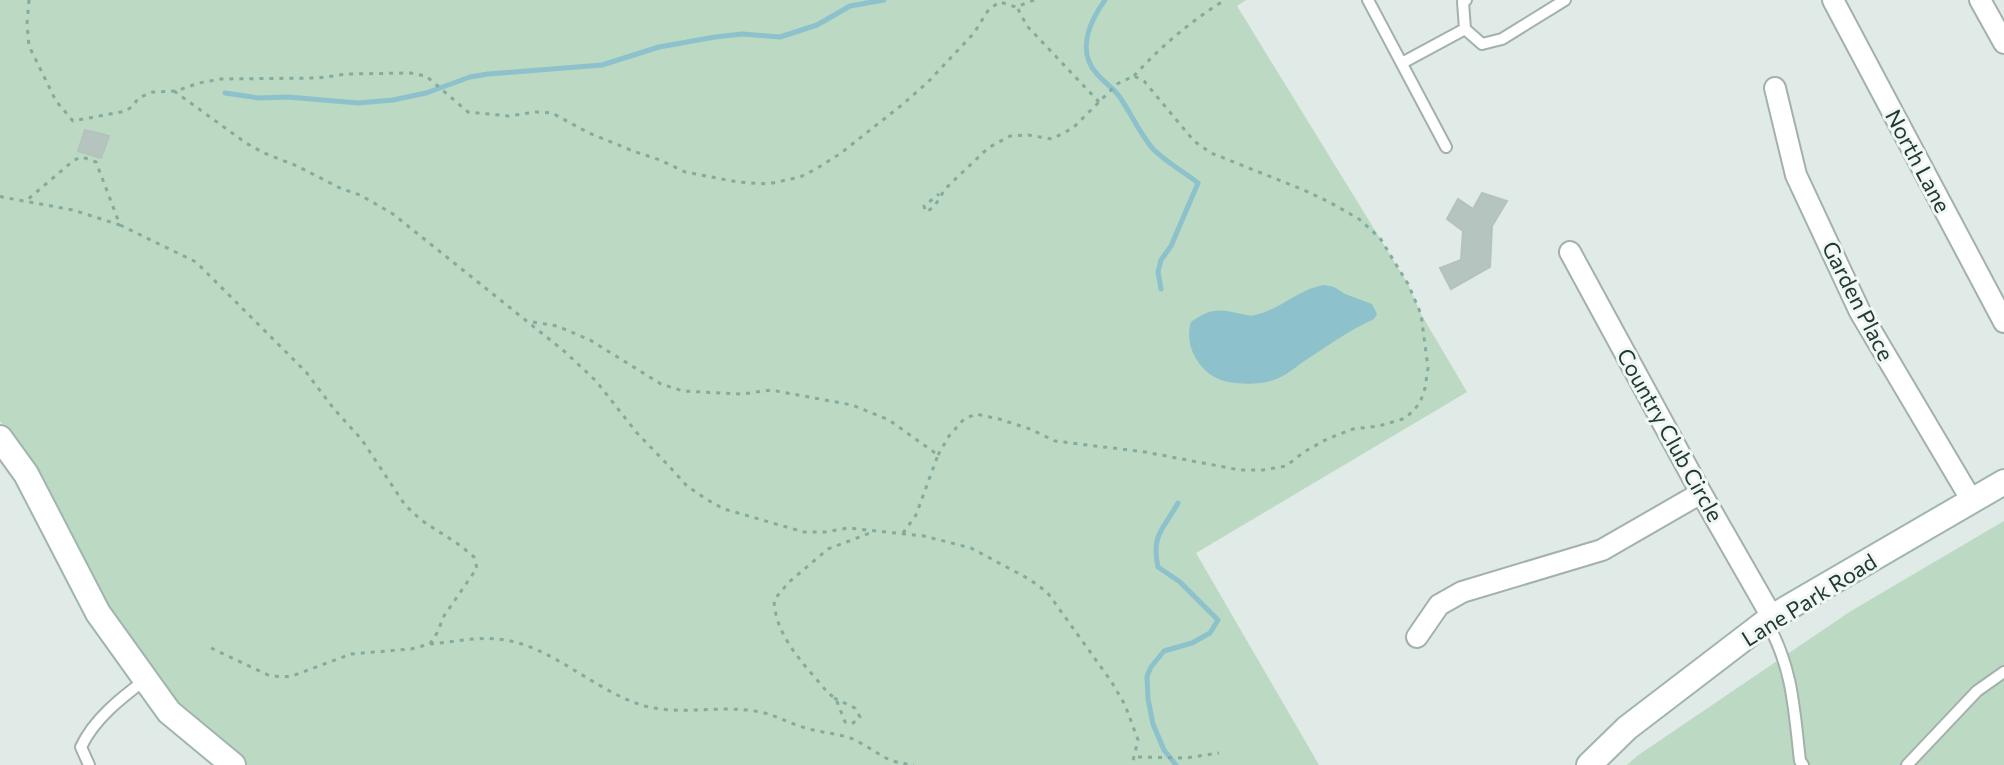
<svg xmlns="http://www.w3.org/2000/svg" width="2004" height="765" font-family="Commissioner,sans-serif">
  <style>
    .green { fill: #bbd9c3 }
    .water { fill: #8dc1cb }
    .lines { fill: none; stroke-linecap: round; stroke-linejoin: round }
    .stream { stroke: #8dc1cb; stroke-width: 5 }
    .building { fill: #b6c4bf; stroke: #b3c3bc; stroke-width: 2 }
    .lane-casing { stroke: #a3b1ad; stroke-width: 14 }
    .street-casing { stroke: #a3b1ad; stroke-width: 24 }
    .secondary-casing { stroke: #a0b5ad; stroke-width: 28 }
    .path { stroke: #83ab9e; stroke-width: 3; stroke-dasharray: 4 6; stroke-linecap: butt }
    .lane { stroke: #fff; stroke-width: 10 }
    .street { stroke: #fff; stroke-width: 20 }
    .secondary { stroke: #fff; stroke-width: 24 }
    .labels { text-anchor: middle; stroke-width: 6; stroke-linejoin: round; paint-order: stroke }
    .street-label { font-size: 22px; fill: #223933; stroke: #f0f7f4 }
  </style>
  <rect width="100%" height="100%" fill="#e0eae6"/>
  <path class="green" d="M0 0H1246L1237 6 1408 284 1421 314 1467 392 1196 553 1319 765H244L174 707 104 609 36 467 0 421Z
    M2004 521V765H1627L1637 756 1851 611Z"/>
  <path class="water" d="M1324 285 1334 287 1345 294 1372 304 1377 314 1374 319C1348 331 1324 348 1300 364 1290 372 1280 379 1267 382 1257 384 1246 384 1236 383 1223 382 1211 377 1203 368 1191 355 1186 338 1191 322 1207 310 1218 308 1237 313 1243 314 1250 317 1255 315 1280 310 1298 289 1324 285Z"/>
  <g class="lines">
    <path class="stream" d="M1105 0C1090 21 1076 51 1097 74 1104 82 1113 88 1119 96 1131 113 1139 133 1153 149 1166 162 1184 172 1198 183L1171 246 1161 260 1158 272 1161 289
      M225 93 259 98 288 97 358 103 393 100 426 93 470 77 488 74 602 65 659 47 715 37 742 34 780 37 817 25 850 6 884 0
      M1176 765 1164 750 1153 724 1148 699 1147 676 1151 667 1164 651 1192 643 1210 633 1218 620 1180 582 1158 567C1151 535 1163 530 1178 503"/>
  </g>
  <path class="building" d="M85 130 109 136 101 158 78 151Z
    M1482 193 1507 201 1492 226 1490 267 1451 289 1440 268 1461 260 1463 231 1447 219 1458 199 1473 209Z"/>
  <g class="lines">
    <defs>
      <path id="lane" d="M1368 0 1446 147
        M1466 0 1463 2 1465 29 1482 44 1502 39 1565 0
        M1402 63 1465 29
        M1767 622C1793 669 1794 709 1800 761L1803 765
        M89 765 81 747C94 719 121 698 145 680
        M1907 765 1977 691 2004 672"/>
      <path id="street" d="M1833 0 2004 322
        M1980 0 2004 43
        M1775 88 1796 175 1860 312 1972 501
        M1570 252 1701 493 1772 617
        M1417 637 1439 605 1462 592 1602 550 1701 493"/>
      <path id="secondary" d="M0 438 26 474 98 613 169 712 233 765
        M1589 765 1627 728 1772 617 2004 482"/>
    </defs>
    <use href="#lane" class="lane-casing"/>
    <use href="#street" class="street-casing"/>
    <use href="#secondary" class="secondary-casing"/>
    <path class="path" d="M29 0 27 24 29 46 56 101 73 121 126 111 134 105 138 98 153 92 176 91 199 83 221 79 318 78 347 74 410 73 426 76 468 112 509 116 536 112 552 113 589 133 633 151 660 160 685 172 738 182 768 184 800 177 816 169 841 153 903 104 928 82 974 33 989 9 1000 2 1016 7 1034 0
      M1018 9 1027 26 1099 102
      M1134 76C1161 46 1191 21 1225 0
      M174 91 246 143 264 153 297 166 340 188 360 195 393 214 564 351 596 381 637 433 667 464 687 486 706 499 724 509 804 532H826L848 528 924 536 971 548 1029 579 1047 592 1111 681 1125 705 1138 740 1132 765
      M0 196 2 197 73 210 120 225 96 162 82 157 74 160 26 201
      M120 225 196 262 306 372 334 409 362 440 405 505 421 520 461 546 474 557 477 568 444 616 437 633 430 644 411 649 351 654 292 676 281 677 268 675 211 648
      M533 322 557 326 590 340 661 384 683 391 742 394 771 390 852 405 889 420 938 455 916 515 903 533
      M938 455 949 436 964 419 976 414 999 419 1030 429 1055 441 1145 452 1240 470H1263L1286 466 1304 452 1327 439 1353 429 1379 426 1406 418 1420 403 1425 388 1428 368 1421 314 1408 284 1380 238 1359 219 1331 203 1304 190 1211 153 1194 141 1144 81 1134 76 1117 84 1073 128 1052 139 1028 135 1010 136 988 148 945 189 934 207 926 212 924 206 939 194
      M430 644C452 642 475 637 497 639 550 643 593 691 645 706 683 716 721 704 760 712 776 715 790 724 806 728 822 733 837 733 853 739 866 745 877 754 890 760 898 763 906 764 914 765
      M834 698 855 708 860 717 852 724 845 722 836 699 828 693C806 666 775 637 774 600L789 582 828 549 870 533
      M1138 757 1186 758 1219 753"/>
    <use href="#lane" class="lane"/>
    <use href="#street" class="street"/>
    <use href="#secondary" class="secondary"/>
  </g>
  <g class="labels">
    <g class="street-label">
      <text transform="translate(1918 161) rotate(62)" y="8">North Lane</text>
      <text transform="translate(1858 301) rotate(63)" y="8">Garden Place</text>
      <text transform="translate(1670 435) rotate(61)" y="8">Country Club Circle</text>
      <text transform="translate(1809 600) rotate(-32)" y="8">Lane Park Road</text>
    </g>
  </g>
</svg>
